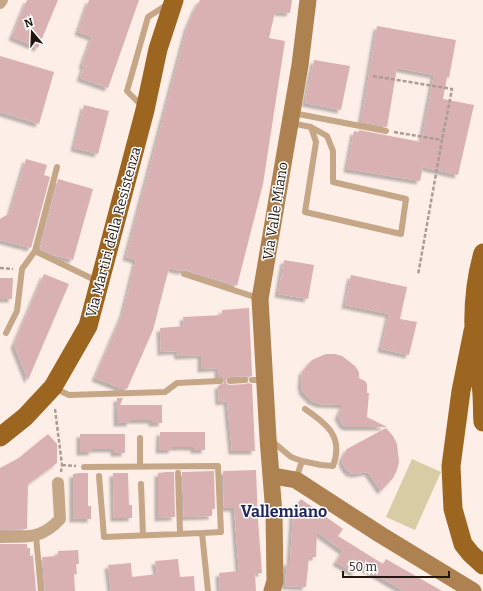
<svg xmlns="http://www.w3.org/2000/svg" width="483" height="591" font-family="Bitter,serif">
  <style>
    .green { fill: #d8cca4 }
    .building { fill: #dab1b2; filter: url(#shadow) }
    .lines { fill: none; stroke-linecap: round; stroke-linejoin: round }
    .path { stroke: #ab9c96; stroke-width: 2.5; stroke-dasharray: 4 2; stroke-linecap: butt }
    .lane { stroke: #c5a787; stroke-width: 6 }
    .street { stroke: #c5a787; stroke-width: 12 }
    .secondary { stroke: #ae8250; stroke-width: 17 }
    .primary { stroke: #9c6621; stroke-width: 19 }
    .labels { text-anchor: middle; stroke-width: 3; stroke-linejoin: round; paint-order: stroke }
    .street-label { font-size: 14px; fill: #231510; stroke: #fff }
    .quarter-label { font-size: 16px; font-weight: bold; fill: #1e245c; stroke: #fff }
  </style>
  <defs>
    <filter id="shadow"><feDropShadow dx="-3.5" dy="3.5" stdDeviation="1" flood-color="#0004"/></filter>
  </defs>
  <rect width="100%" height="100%" fill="#feeee8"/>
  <path class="green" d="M412 459 441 472 415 530 386 517Z"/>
  <path class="building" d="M27 0H58L38 48 12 37Z
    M89 0H139L108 88 80 78 84 66 82 65 92 37 78 32Z
    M200 0H292L290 13 275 12 269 38 285 41 263 184 237 286 185 270 180 271 169 268 153 330 127 389H118V387L95 378 123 313 136 260 126 257 187 28 195 9Z
    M377 26 456 40 449 78 447 77 443 99 474 105 458 175 423 167 420 181 347 169 354 131 359 132V130L421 142 434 75 397 68 387 127 361 122Z
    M0 56 54 72 39 124 0 112Z
    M314 60 350 66 341 110 305 103Z
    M84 105 109 111 98 154 74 148Z
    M26 159 47 165 44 175 50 177 31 248 0 240V219L10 213Z
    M58 179 93 189 73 260 53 255 40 249Z
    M284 260 314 265 308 299 278 294Z
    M44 274 69 284 28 380 14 345Z
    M351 275 407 287 400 319 417 322 409 355 381 349 389 314 345 305Z
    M0 278H13L12 299H0Z
    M249 308 252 376 249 377 245 376 230 377 227 378 226 381 227 384 230 385 245 384 248 383 252 384 255 451H232L227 401 219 402 218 386 224 383V379L222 377H218V368L201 369V355L178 356 177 351 161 352 160 328 184 326 183 317 222 315V310Z
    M326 354H335L342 356 355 366 359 372V378L365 381 367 384V393H369L367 417 387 427H347L343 425 338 416 343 405 320 404 312 401 303 392 301 386 302 372 312 360Z
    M117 398H123L120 405H162V423H152V420H130V423H117Z
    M386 428 393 436 397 444 399 462 397 470 393 478 381 491 368 472 356 474 350 473 346 469 343 464 342 459 347 449Z
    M160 432H205V450H194V447H172V450H159Z
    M48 434 57 444V463L28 484 27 529 0 530V468L19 458Z
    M80 434H125V453H114V449H92V452H80Z
    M256 470 258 520 262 573H255L256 591H220L219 573 239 571 234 508H224L223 471Z
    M214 471 215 509H212V516L184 517 182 472Z
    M166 472H174L175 517 158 518V473Z
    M80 473H88V506H91V519H73V474Z
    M113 473H128L129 505H132V518H114Z
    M301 499 343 529 338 536 383 564 386 559 442 591H404L359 565 354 573 336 562 343 551 317 532 316 557H309L306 587 285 586 287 562H290L293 515 290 513Z
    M0 544H27V548H30V556L33 555 36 591H0Z
    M78 550 79 564H76L77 574H74L75 591H45L42 557 58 556V551Z
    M178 559 180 577 194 576 195 591H111L108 565 131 563 132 577 157 574 155 561Z"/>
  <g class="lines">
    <path class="path" d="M373 76 452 89 442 140
      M394 132 442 140 418 275
      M0 268 13 269
      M55 409 62 465 61 472
      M62 465 76 466"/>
    <path class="lane" d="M142 106 127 91 148 17 168 4
      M293 113 386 131
      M291 123 311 127 327 136 333 151V182L406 199 401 234 305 212 316 142 311 127
      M57 167 35 251 97 281
      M184 274 258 298
      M6 333 17 311 22 269 35 251
      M252 380H264
      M230 381 245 380
      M54 388 69 395 165 392 177 383 220 381
      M140 438V467
      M272 441 291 457 302 461
      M84 467 218 466 221 532 202 533
      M178 473 180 533
      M99 476 104 537 202 533 208 591
      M296 479 302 461 321 465 333 466C344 437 327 424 305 409
      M141 484 143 535
      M36 536 41 591"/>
    <path class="street" d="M0 3 2 0
      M0 537C26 536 41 540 60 519L58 483"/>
    <path class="secondary" d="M272 479 279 477 296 480 381 535 473 591
      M272 591 275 581 274 514 268 438 260 299 300 65 308 0"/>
    <path class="primary" d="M483 253C473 287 472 323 476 358 477 367 480 376 481 385 483 397 482 410 483 422
      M473 331 461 391 451 466 452 489 453 509 463 544 471 554 483 565
      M0 437 25 417 53 387 88 326 145 110 158 49 174 0"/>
  </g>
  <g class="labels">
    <g class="street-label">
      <text transform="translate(275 211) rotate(-81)" y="5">Via Valle Miano</text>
      <text transform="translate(113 232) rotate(-75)" y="5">Via Martiri della Resistenza</text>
    </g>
    <g class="quarter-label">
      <text x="284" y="517">Vallemiano</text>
    </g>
  </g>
  <g transform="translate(32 32) rotate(341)" stroke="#ffffff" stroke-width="3" paint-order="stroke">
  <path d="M0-3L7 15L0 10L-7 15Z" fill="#231510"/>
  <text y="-6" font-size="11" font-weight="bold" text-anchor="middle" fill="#231510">N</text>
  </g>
  <path d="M343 571v6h106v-6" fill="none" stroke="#231510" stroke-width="2"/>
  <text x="349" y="571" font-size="12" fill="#231510" stroke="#ffffff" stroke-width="3" paint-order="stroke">50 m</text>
</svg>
